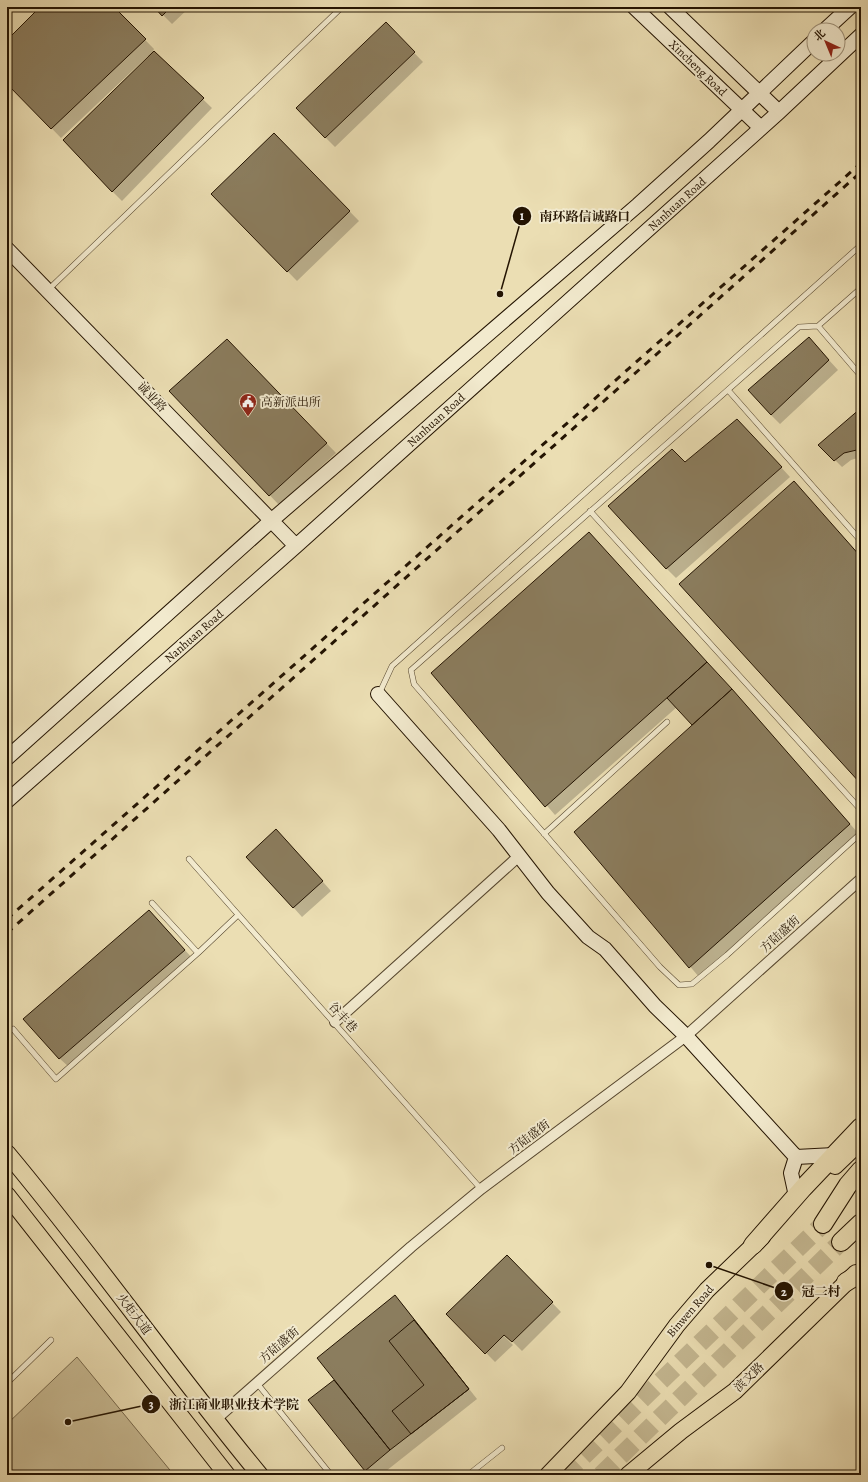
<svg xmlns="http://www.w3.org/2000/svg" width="868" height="1482" font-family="Alegreya,'Noto Serif SC',serif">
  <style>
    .green { fill: #c9bc95; stroke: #76684c }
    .shadow { fill: #0003 }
    .building { fill: #8b7d5e; stroke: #241402 }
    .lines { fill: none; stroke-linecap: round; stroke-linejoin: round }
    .highway-tunnel { stroke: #c3b690; stroke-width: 18; stroke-dasharray: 18 9; stroke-linecap: butt }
    .lane-casing { stroke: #56462e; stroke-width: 6 }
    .street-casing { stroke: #56462e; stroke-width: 12 }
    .secondary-casing { stroke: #241402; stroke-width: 16 }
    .primary-casing { stroke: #241402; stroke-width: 18 }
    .highway-casing { stroke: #241402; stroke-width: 20 }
    .lane { stroke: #f2eace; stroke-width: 5 }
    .street { stroke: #f2eace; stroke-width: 10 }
    .secondary { stroke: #f2eace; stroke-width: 14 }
    .primary { stroke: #ebdeb3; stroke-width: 16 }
    .highway { stroke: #ebdeb3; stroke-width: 18 }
    .rail { stroke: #241402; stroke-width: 3; stroke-dasharray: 7 7; stroke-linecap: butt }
    .labels { text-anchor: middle; stroke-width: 4; stroke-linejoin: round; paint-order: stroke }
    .street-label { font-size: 12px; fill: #241402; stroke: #f2eace }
    .poi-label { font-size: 12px; fill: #241402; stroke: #f2eace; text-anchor: start }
    .leader { fill: none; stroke: #241402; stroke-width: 1.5 }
    .callout-dot { fill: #241402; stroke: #f2eace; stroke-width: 1.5 }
    .mark-label { font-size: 12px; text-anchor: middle; font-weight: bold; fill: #fff }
    .callout-label { font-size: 13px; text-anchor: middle; font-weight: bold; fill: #241402; stroke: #f2eace; stroke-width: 4; stroke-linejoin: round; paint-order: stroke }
  </style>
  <rect width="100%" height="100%" fill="#ebdeb3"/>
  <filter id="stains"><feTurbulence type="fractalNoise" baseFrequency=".005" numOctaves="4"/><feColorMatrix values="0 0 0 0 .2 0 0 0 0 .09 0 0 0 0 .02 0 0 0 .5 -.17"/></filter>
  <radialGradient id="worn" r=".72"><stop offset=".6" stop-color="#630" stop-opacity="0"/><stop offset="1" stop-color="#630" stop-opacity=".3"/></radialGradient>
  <path class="green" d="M77 1357 174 1475H7V1424Z"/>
  <path class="shadow" d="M42 7H113L154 49 153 51 212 108 122 201 112 191 149 57 148 56 61 138 7 82V42Z
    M155 7H190L172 24Z
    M395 33 423 62 335 147 325 137Z
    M7 129 11 133 7 138Z
    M274 134 359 221 297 281 212 194Z
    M818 348 838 370 780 424 771 415Z
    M236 350 336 453 279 505 171 391Z
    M861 410V457L851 460 842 467 820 445Z
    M746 429 790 477 676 578 666 568 685 463Z
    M598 543 741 700 858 833 699 977 576 832 694 725 677 707 555 815 433 673Z
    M286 840 331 891 302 917 293 907Z
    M158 920 193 959 69 1067 59 1058Z
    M507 1256 561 1312 522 1351 502 1331 500 1332 513 1345 495 1362 448 1314Z
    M395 1296 404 1306 477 1399 381 1475H370L310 1401 336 1380Z"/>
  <path class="building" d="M40 7H114L146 39 51 129 7 84V40Z
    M154 7H171L162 16Z
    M386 22 415 52 325 138 296 108Z
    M154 51 204 98 112 192 63 140Z
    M274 133 350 211 287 272 211 194Z
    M809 337 829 360 771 415 748 390Z
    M227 339 327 443 269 496 169 391Z
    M861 408V449L844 453 834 461 818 445Z
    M737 419 782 467 666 569 608 506 672 449 685 462Z
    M794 481 861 557V784L679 584Z
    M589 532 707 662 545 807 431 673Z
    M707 662 732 689 692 725 667 698Z
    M732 689 850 824 689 968 574 832Z
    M276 829 323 881 293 908 246 857Z
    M149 910 185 950 59 1059 23 1019Z
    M507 1255 553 1302 512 1342 504 1335 485 1354 446 1314Z
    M395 1295 469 1389 390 1450 317 1358Z
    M414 1320 469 1389 411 1434 392 1411 424 1385 389 1341Z
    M334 1380 390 1450 365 1471 308 1400Z"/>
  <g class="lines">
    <path class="highway-tunnel" d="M564 1475 823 1224
      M601 1475 841 1242"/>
    <defs>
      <path id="lane" d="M48 290 342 7
        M818 326 861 288
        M861 376 818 326 799 327 411 670 414 684 660 967 679 985 692 984 727 955 861 833
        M728 390 861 541
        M590 511 861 810
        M379 694 392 666 861 245
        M544 834 667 722
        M189 859 481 1189
        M152 903 198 953
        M13 1029 56 1079 198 953 238 915
        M256 1382 331 1475
        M7 1383 51 1340
        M468 1475 502 1448"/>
      <path id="street" d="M335 1022 519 856
        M215 1420 411 1247 481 1189 686 1036 861 879"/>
      <path id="secondary" d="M634 7 761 128
        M670 7 779 112
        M825 30 850 7
        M7 249 296 546
        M378 694 499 830 548 893 588 937 605 949 655 1006 686 1036 796 1157 834 1155
        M7 758 272 520 638 205 709 141 814 41
        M7 801 296 546 779 112 861 35
        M796 1157 791 1173 796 1196"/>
      <path id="primary" d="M7 1153C95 1258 173 1370 260 1475
        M835 1166 861 1141
        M7 1195 227 1475
        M548 1475 628 1392 677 1325 707 1290 762 1237
        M628 1475 681 1431 735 1391 856 1273"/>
      <path id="highway" d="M823 1224 848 1185 861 1170
        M841 1242 861 1223
        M753 1245 803 1188 861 1127
        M846 1282 861 1273"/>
    </defs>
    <use href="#lane" class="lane-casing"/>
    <use href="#street" class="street-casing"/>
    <use href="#secondary" class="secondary-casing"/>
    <use href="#primary" class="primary-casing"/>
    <use href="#highway" class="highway-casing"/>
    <use href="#lane" class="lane"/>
    <use href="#street" class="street"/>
    <use href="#secondary" class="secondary"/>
    <use href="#primary" class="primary"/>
    <use href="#highway" class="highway"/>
    <path class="rail" d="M7 919 861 163
      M7 933 861 172"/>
  </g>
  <defs>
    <symbol id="civic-pin" viewBox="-11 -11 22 30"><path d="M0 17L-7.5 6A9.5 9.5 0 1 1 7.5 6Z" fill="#8f2418" stroke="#f2eace"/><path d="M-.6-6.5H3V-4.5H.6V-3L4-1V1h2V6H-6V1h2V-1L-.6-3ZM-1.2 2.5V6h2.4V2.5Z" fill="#fff"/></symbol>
  </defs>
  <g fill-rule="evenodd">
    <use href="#civic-pin" x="238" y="392" width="20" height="27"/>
  </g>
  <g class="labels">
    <g class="street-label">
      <text transform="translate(698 68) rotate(44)" y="4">Xincheng Road</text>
      <text transform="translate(677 204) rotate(-42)" y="4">Nanhuan Road</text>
      <text transform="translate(152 397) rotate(46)" y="4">诚业路</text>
      <text transform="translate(436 420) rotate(-42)" y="4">Nanhuan Road</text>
      <text transform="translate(194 636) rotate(-41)" y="4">Nanhuan Road</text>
      <text transform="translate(780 934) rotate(-42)" y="4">方陆盛街</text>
      <text transform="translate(343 1017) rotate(48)" y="4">谷丰巷</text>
      <text transform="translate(529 1137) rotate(-37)" y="4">方陆盛街</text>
      <text transform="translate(690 1311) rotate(-49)" y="4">Binwen Road</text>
      <text transform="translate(134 1314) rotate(53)" y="4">火炬大道</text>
      <text transform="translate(279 1345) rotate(-41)" y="4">方陆盛街</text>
      <text transform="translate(749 1377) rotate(-44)" y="4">滨文路</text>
    </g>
    <g class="poi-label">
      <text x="261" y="406">高新派出所</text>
    </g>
  </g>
  <path class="leader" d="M500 294L522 216M709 1265L784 1291M68 1422L151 1404"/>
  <g class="callout-dot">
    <circle cx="500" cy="294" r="4"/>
    <circle cx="709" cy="1265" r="4"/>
    <circle cx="68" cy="1422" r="4"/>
    <circle cx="522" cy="216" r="10"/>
    <circle cx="784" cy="1291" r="10"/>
    <circle cx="151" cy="1404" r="10"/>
  </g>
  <g class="mark-label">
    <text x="522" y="220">1</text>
    <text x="784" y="1296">2</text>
    <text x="151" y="1409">3</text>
  </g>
  <g class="callout-label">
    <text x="585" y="221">南环路信诚路口</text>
    <text x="821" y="1296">冠二村</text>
    <text x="234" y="1409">浙江商业职业技术学院</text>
  </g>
  <rect width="868" height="1482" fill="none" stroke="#ebdeb3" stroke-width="24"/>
  <rect x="8" y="8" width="852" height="1466" fill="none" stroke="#241402" stroke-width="2"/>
  <rect x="12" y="12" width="844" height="1458" fill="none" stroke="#241402"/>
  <g transform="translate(826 42) rotate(316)"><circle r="19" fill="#f2eace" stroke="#a0947c"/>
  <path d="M0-3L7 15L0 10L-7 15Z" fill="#8f2418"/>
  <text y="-6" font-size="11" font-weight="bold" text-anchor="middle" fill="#241402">北</text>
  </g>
  <rect width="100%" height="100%" filter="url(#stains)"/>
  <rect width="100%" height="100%" fill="url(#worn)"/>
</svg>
